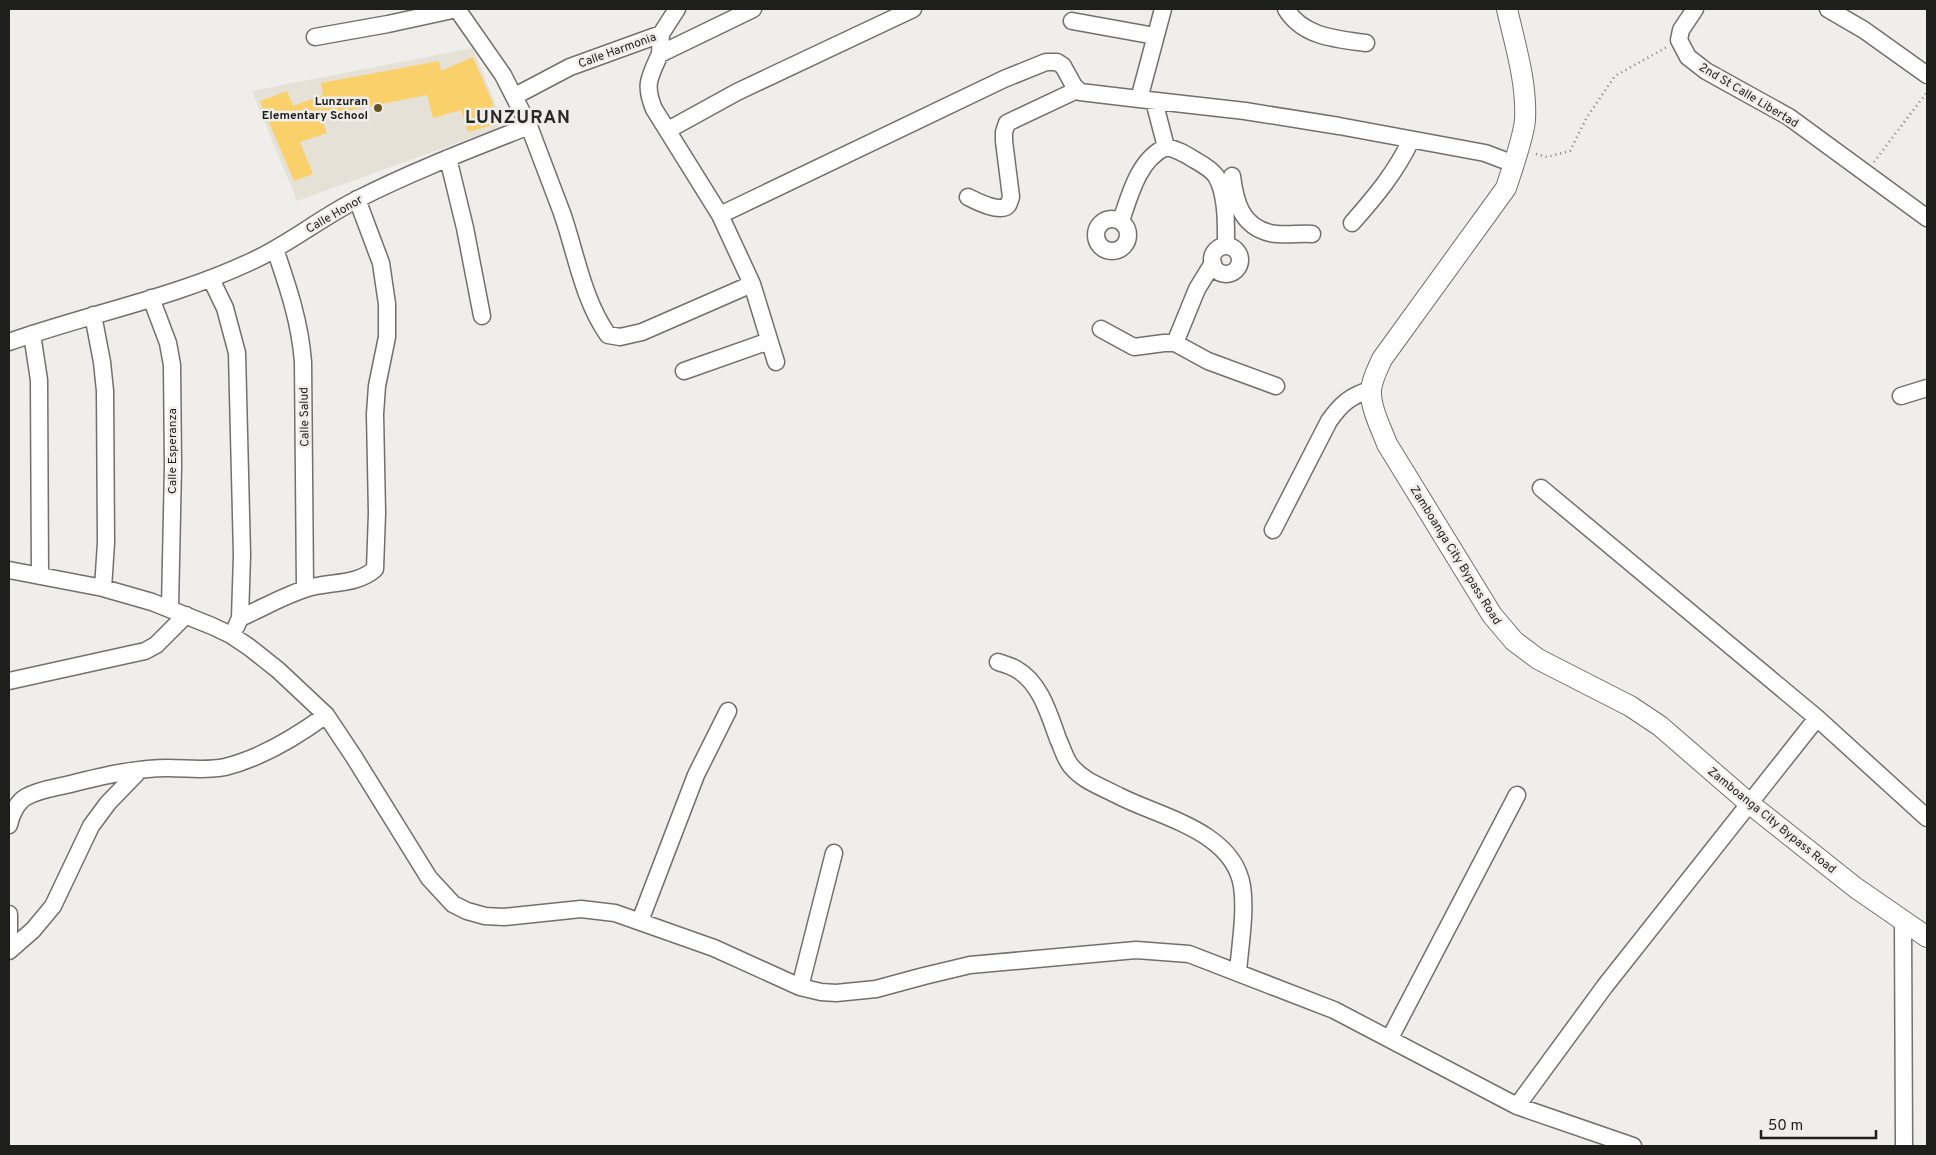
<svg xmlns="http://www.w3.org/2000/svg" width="1936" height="1155" font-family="Overpass,sans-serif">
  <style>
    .built { fill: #e5e1d7 }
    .building { fill: #fad06b }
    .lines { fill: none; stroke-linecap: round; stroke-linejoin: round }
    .minor-casing { stroke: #71706d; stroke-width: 19 }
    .major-casing { stroke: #71706d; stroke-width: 22 }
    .path { stroke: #7d7d7b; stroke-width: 2.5; stroke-dasharray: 1 4; stroke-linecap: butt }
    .minor { stroke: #fff; stroke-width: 16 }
    .major { stroke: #fff; stroke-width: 20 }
    .poi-dot { fill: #675321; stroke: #f0eeeb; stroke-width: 2 }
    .labels { text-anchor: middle; stroke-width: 5; stroke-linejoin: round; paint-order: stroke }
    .street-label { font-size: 12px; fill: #1e1e1d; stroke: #f0eeeb }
    .poi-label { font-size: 12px; font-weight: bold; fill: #1e1e1d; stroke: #f0eeeb; text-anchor: end }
    .district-label { font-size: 18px; font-weight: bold; letter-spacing: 1px; fill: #2a2927; stroke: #f0eeeb }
  </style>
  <rect width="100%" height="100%" fill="#f0eeeb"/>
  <path class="built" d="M473 48 504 126 297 201 252 91Z"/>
  <path class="building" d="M473 57 494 106 491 107 496 124 468 132 461 110 433 118 427 95 321 116 327 133 300 142 313 174 294 181 260 101 287 91 293 106 323 95 321 83 439 61 441 71Z"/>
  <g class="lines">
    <defs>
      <path id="minor" d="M1163 9 1139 99 1245 111 1339 126 1485 153 1514 164
        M1286 9C1303 37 1336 39 1366 43
        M1695 9 1681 30 1679 40 1688 57 1706 71 1789 117 1927 218
        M1828 9 1864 30 1927 75
        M1072 21 1155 36
        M661 34 677 9
        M315 37 388 24 457 9
        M660 54C649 78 644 85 654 109L720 215 752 284 776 362
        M515 96 570 67 661 34 660 54 753 9
        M1154 101 1166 147C1177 149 1185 154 1195 160 1202 164 1211 169 1216 176 1227 194 1226 225 1226 246
        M529 126C540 155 551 184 562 213 576 253 583 300 608 335L620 337 642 332 752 284
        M668 130 737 92 913 9
        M448 158 465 228 482 316
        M1232 176C1235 201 1241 226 1270 233 1282 236 1299 233 1312 234
        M968 197C976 201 1001 214 1008 205 1009 203 1010 200 1011 197L1004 141V132L1007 123 1077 90
        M720 215 1004 79 1046 62H1057L1063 66 1074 86 1080 92 1139 99
        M1096 235a16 16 0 1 1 32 0a16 16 0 1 1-32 0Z
        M1121 221C1130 194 1139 159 1166 147
        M1352 223C1375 197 1396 172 1411 140
        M1212 260a14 14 0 1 1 28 0a14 14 0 1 1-28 0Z
        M275 249C288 287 300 322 303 362L305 588
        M211 279 225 308 237 353 242 555 240 618 236 627
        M151 298 168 343 172 365 173 466 170 608
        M93 315 102 362 105 391 106 543 103 588
        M1101 329 1134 347 1164 343H1175L1208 361 1276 386
        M32 334 39 380 40 576
        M9 342C88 314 173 298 250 262 288 245 320 218 358 199 413 171 471 149 529 126L503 75 457 9
        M1175 343 1197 289 1213 263
        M684 371 769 341
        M1901 396 1927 388
        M1541 488 1817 718
        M1273 530 1329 421C1341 404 1351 395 1371 390
        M9 570 103 588 152 602 212 626 231 635 249 647 278 670 326 715 354 757 429 878 453 904 467 911 485 916 504 917 581 909 615 913 714 948 800 987 821 992 836 993 876 989 924 976 970 965 1136 950 1189 954 1334 1010 1517 1106 1633 1146
        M240 618C261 609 283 596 305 589 328 581 356 586 375 569L377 513 375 414 377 386 387 337V304L381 263 357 199
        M998 662C1004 664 1011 666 1016 669 1040 682 1049 714 1058 739 1062 747 1065 759 1071 766 1083 781 1102 787 1119 796 1160 817 1233 831 1242 886 1246 912 1240 946 1238 972
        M9 681 145 651 156 645 186 615
        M9 825C11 815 17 802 26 797 38 790 53 788 66 785 99 777 134 768 168 768 187 768 206 771 225 767 261 758 296 737 326 715
        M9 914V934
        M640 921 696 775 728 711
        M1903 921 1904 1146
        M9 951 33 930 53 906 91 826 108 803 140 770
        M800 987 834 853
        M1390 1038 1517 795
        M1517 1106 1605 986 1817 718 1927 818"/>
      <path id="major" d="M1507 9C1515 45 1527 82 1525 120 1523 140 1512 169 1506 188L1382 359C1378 368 1372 379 1371 390 1370 407 1381 428 1387 444L1492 615 1514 641 1538 659 1630 706 1660 726 1750 804 1856 888 1927 937"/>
    </defs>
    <use href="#minor" class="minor-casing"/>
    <use href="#major" class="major-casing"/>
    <path class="path" d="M1536 154 1547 157 1570 151 1587 117 1615 76 1667 47
      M1874 162 1927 92"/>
    <use href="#minor" class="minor"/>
    <use href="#major" class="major"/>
  </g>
  <circle class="poi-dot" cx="378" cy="108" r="5"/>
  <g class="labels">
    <g class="street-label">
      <text transform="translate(617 50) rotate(-20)" y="4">Calle Harmonia</text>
      <text transform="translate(1749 95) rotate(31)" y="4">2nd St Calle Libertad</text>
      <text transform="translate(334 214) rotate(-30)" y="4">Calle Honor</text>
      <text transform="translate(304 417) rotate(-91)" y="4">Calle Salud</text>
      <text transform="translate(172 451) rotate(-90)" y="4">Calle Esperanza</text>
      <text transform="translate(1456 555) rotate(58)" y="4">Zamboanga City Bypass Road</text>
      <text transform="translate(1772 820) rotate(39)" y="4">Zamboanga City Bypass Road</text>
    </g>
    <g class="poi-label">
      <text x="368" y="105">Lunzuran<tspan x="368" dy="14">Elementary School</tspan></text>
    </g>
    <g class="district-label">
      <text x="518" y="123">LUNZURAN</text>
    </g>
  </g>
  <rect width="1936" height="1155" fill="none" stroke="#1e1e1d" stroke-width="20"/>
  <path d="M1761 1130v8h115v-8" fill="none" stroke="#1e1e1d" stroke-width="2.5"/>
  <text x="1768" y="1130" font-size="15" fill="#1e1e1d" stroke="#f0eeeb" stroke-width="4" paint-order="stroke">50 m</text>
</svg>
